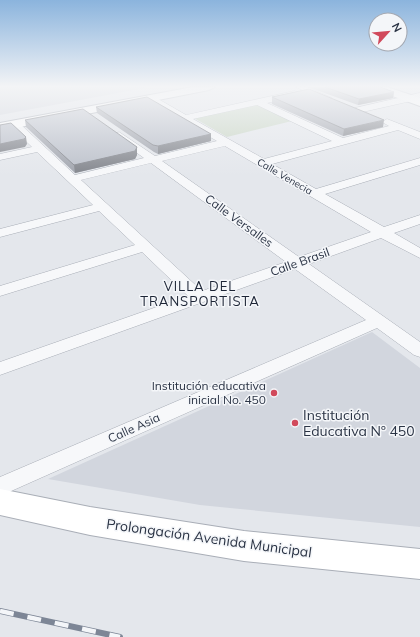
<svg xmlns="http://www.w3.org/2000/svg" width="420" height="637" font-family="Mulish,sans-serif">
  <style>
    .built { fill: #d2d6de }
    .green { fill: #c9d6c5 }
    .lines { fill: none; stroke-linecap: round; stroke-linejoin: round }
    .street-casing { stroke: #a9aeb7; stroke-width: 1 }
    .secondary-casing { stroke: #a9aeb7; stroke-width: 2 }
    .street { fill: #f7f8fa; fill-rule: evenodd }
    .secondary { fill: #fff; fill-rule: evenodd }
    .rail-casing { stroke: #7d8696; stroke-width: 6 }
    .rail { stroke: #f4f6f9; stroke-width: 4.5; stroke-dasharray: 14; stroke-linecap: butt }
    .wall { fill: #a1a5ae }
    .shaded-wall { fill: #83868d }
    .building { fill: #bbc0ca; stroke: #83868d }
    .poi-dot { fill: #d1495b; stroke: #f4f6f9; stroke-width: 1.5 }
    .labels { text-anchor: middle; stroke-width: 3; stroke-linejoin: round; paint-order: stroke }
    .far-street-label { font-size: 10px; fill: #2b3445; stroke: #f4f6f9 }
    .street-label { font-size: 12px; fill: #2b3445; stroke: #f4f6f9 }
    .poi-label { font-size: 12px; fill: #2b3445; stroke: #f4f6f9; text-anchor: end }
    .neighbourhood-label { font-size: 13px; letter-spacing: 1px; fill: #1d2536; stroke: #f4f6f9 }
    .near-poi-label { font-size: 14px; fill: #2b3445; stroke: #f4f6f9; text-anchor: start }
    .near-street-label { font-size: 14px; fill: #2b3445; stroke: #f4f6f9 }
  </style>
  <rect width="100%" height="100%" fill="#e4e7ec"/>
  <path class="built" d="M0 87H150L0 115Z
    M372 332 420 368V527L200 505 48 479Z"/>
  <path class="green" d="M258 104 292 121 227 137 194 118Z"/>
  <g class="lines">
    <defs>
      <path id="street" d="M296 87H307L332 98 327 101 324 100Z
        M295 91 299 94 298 96 267 103 343 138 389 126 382 122 387 119 420 132V139L398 130 272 164 316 189 420 158V165L325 194 384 227 420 215V224L394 233 420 248V258L381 238 309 264 420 342V357L414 355 377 328 0 496V477L366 320 295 269 0 375V362L188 296 142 252 0 296V286L135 245 99 211 0 237V229L93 205 37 152 0 160V154L32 147 10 126 9 124 10 122H18L75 175 144 158 115 137 114 135 119 132 155 156 217 141 147 100V96H153L186 115ZM257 105 332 141 264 159 193 119ZM225 146 371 232 299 257 162 161ZM151 163 286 262 202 291 81 180Z
        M420 93V99L358 113 353 110 355 108Z"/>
      <path id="secondary" d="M193 87H215L209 90 0 131V123Z
        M371 87H387L420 98V106L373 89Z
        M0 489 90 507 244 531 420 549V579L244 561 90 535 0 515Z"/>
    </defs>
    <use href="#street" class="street-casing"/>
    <use href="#secondary" class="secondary-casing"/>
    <use href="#street" class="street"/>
    <use href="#secondary" class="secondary"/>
    <defs>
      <path id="rail" d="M0 611 120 637"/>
    </defs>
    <use href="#rail" class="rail-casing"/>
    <use href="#rail" class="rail"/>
  </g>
  <path class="wall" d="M308 87H380L394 92 393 98 358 105Z
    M272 97 383 127 343 136 272 104Z
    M96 107 211 134V141L158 154 154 152 97 113Z
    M25 120 137 155 135 159 75 173 26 127Z"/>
  <path class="shaded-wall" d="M394 92 393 98 358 105 359 99Z
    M384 120 383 127 343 136 344 129Z
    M211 134V141L158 154V146Z
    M26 137 27 144 25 147 0 152V144Z
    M137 147V155L135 159 75 173 74 165Z"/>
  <path class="building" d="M325 87H380L394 92 359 99Z
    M309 89 384 120 344 129 272 97Z
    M147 97 211 134 158 146 153 145 96 107Z
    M83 109 137 147 135 151 74 165 25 120Z
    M11 123 26 137 24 139 0 144V125Z"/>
  <linearGradient id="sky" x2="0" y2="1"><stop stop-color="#8bb4dd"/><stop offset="0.49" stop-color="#f3f4f6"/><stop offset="1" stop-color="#f3f4f6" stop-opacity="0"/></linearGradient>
  <rect width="420" height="176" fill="url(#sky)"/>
  <g class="poi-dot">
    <circle cx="274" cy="393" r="4"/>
    <circle cx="295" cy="423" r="4"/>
  </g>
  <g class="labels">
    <g class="far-street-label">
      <text transform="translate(285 176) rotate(30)" y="4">Calle Venecia</text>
    </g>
    <g class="street-label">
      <text transform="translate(239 221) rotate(36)" y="4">Calle Versalles</text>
      <text transform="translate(300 262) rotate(-20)" y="4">Calle Brasil</text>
      <text transform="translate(134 428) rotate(-24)" y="4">Calle Asia</text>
    </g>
    <g class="poi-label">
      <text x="266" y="390">Institución educativa<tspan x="266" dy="14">inicial No. 450</tspan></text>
    </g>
    <g class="neighbourhood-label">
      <text x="200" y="291">VILLA DEL<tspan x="200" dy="15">TRANSPORTISTA</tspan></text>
    </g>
    <g class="near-poi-label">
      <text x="303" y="420">Institución<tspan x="303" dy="16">Educativa Nº 450</tspan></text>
    </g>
    <g class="near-street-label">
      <text transform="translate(209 538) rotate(8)" y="5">Prolongación Avenida Municipal</text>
    </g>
  </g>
  <g transform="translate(388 32) rotate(63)"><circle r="19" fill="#f4f6f9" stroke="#a4a8b1"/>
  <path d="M0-3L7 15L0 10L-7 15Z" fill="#d1495b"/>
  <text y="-6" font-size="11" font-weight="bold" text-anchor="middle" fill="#2b3445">N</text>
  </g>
</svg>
